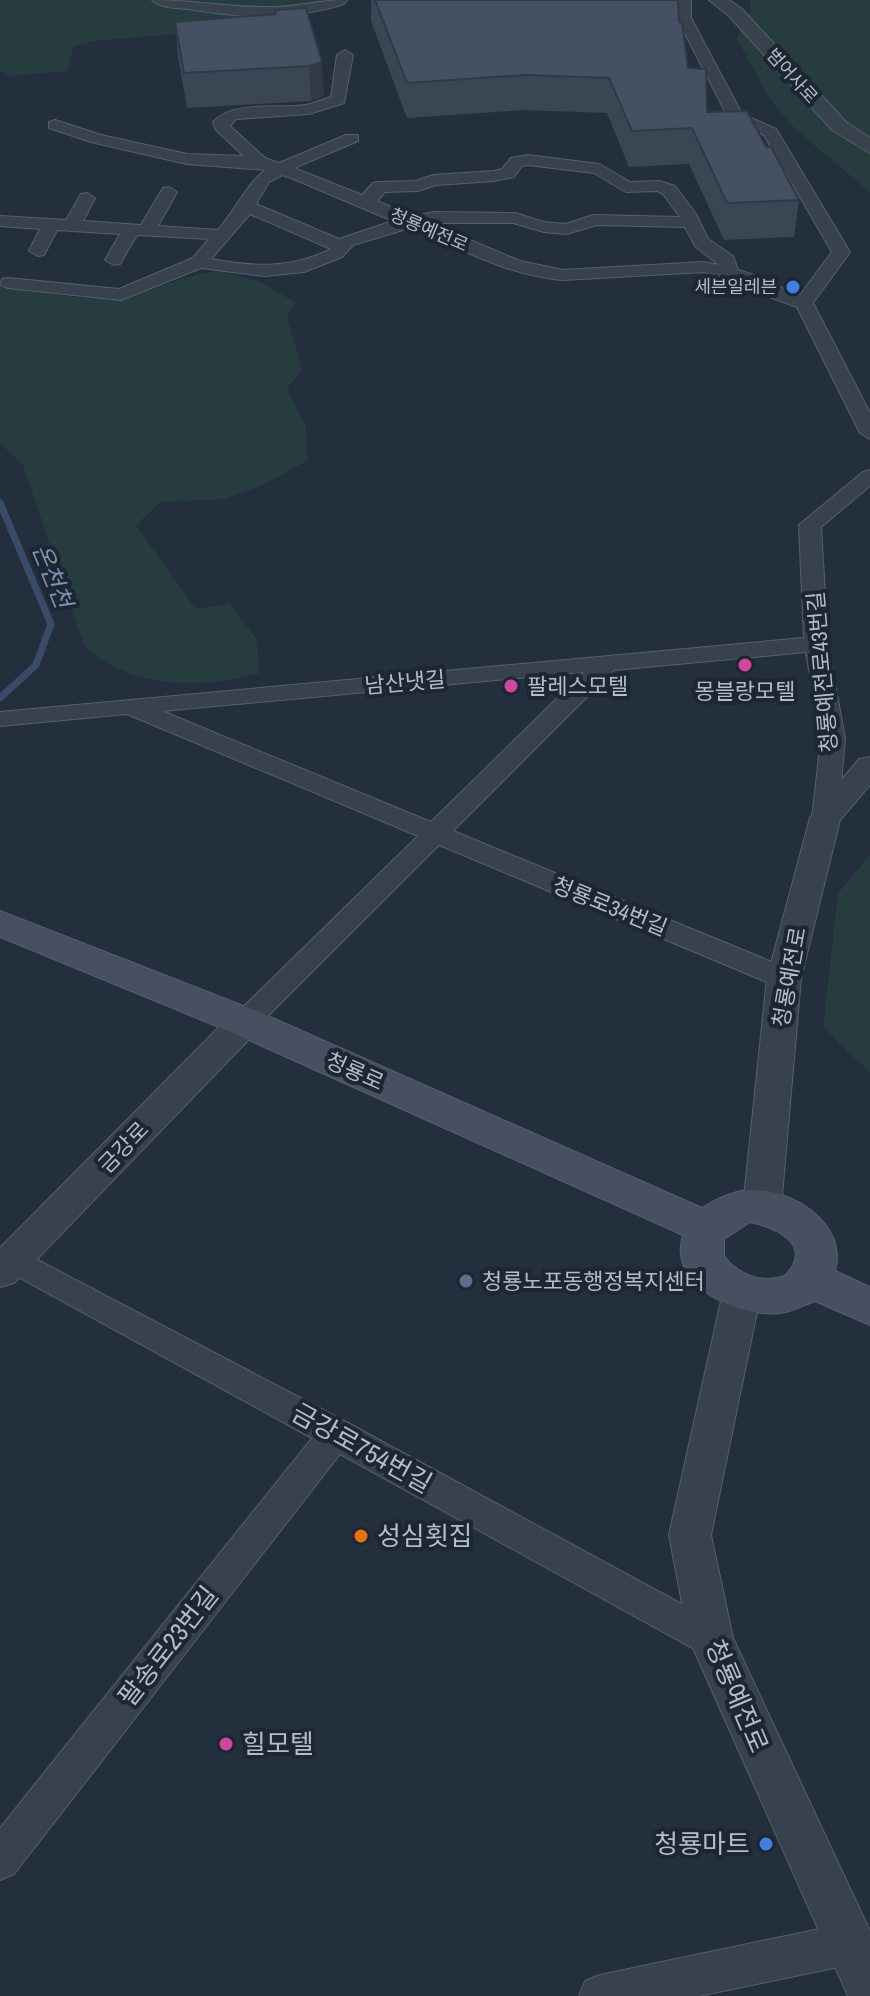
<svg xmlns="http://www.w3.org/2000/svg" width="870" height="1996" font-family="'Archivo Narrow','Noto Sans KR',sans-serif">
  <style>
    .green { fill: #263c3f }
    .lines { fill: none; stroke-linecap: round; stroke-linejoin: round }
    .stream { stroke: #394c67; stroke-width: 7 }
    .minor-casing { stroke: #565f6c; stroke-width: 2 }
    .tertiary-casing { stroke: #565f6c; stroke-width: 2 }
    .secondary-casing { stroke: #565f6c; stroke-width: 2 }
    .minor { fill: #38414e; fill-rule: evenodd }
    .tertiary { fill: #38414e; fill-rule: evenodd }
    .secondary { fill: #465061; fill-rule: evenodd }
    .wall { fill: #3b4654 }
    .shaded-wall { fill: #303945 }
    .building { fill: #455162; stroke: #303945; stroke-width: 2 }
    .shop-dot { fill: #3f7fe0; stroke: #1d2633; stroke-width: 3 }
    .hotel-dot { fill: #d1479c; stroke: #1d2633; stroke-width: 3 }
    .service-dot { fill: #5c6f8a; stroke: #1d2633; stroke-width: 3 }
    .food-dot { fill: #e8710a; stroke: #1d2633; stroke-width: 3 }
    .labels { text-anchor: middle; stroke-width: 8; stroke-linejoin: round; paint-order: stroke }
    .far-street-label { font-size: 18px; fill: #b4bcc9; stroke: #1d2633 }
    .far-poi-label { font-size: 18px; fill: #b4bcc9; stroke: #1d2633; text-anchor: end }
    .street-label { font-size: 22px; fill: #b4bcc9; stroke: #1d2633 }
    .poi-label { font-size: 22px; fill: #b4bcc9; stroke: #1d2633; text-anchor: start }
    .water-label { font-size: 24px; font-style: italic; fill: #7c92b1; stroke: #1d2633 }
    .near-street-label { font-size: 26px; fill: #b4bcc9; stroke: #1d2633 }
    .near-poi-label { font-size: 26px; fill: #b4bcc9; stroke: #1d2633; text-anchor: start }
  </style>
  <rect width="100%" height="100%" fill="#242f3e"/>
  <path class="green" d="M0 0H336L339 8 179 34 94 41 74 46 67 71 12 76 0 71Z
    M750 0H870V192L795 129 769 98 737 39 751 10Z
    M220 271 258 281 295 302 287 317 302 370 287 388 306 427 308 460 263 485 224 499 161 502 136 525 196 609 229 603 257 640 259 673C201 690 130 689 84 646L23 465 0 443V287C31 290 83 301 112 298 149 295 182 274 220 271Z
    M870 855V1072L823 1028 838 893Z"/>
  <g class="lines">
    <path class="stream" d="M0 503 51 624 36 665 0 698"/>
    <defs>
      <path id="minor" d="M677 0H691V18L742 114 776 129 850 252 813 303 870 413V439L860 433 797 307 758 293 743 282 704 272 563 280C509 276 459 248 410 228L353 245 342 257 304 272 265 276 201 268 121 300 8 288 0 285 2 279 8 278 119 289 193 258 209 239 137 235 120 264 114 265 105 260 120 234 57 230 44 255 38 256 29 251 40 229 0 226V216L66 220 81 194 87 193 95 198 83 221 141 225 163 188 169 187 177 192 158 226 218 230C233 213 250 179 266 170L187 164 91 142 49 128V122L55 120 101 135 187 154 244 156 216 130 213 122C234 100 278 109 306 105 314 103 323 100 331 97L337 55 345 50 353 55 344 103 309 114 236 119 230 126 265 158 279 163 346 135H358V141L294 168 362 195 373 183 379 182 416 181 433 175 494 171 502 169 511 158 528 155 599 164 630 182 659 181 675 186 696 214 708 239 733 256 738 270C760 275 778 288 800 295L832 252 764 135 728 117 677 18ZM528 165 594 173 626 192 657 191 663 194 680 217 593 215 566 224 544 222 515 213 435 212 413 216 377 201 385 192 418 191 436 185 494 181 514 177 522 166ZM282 175 291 178 393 221 339 239 256 204 269 182ZM250 214 331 249C291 269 254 267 211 259ZM430 223H513L544 232 566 234 597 225 685 227 695 246 719 265 704 262 563 270 520 261Z
        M870 470V486L821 527 828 644 845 739 838 818 834 824H816L812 818 821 739 806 652 614 670 453 831 794 971 798 978 794 985 784 988 774 985 439 845 255 1029 245 1032 235 1029 231 1022 235 1015 418 836 127 714 0 726V712L804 638 799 525 863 472ZM584 672 431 822 162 711Z
        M13 1247 348 1423 724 1627 729 1639 724 1651 711 1656 698 1651 340 1454 14 1874 0 1880V1828L312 1438 2 1268 0 1254Z
        M848 1923 862 1930 869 1944 862 1958 848 1965 699 1996H579L585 1981 600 1975Z"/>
      <path id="tertiary" d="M152 0C192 0 232 8 272 7 297 7 321 0 347 0L344 4C291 21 242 18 188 9 176 8 161 8 152 0Z
        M709 0H729L741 8 846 122 870 138V153L832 130 729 16Z
        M870 757V785L840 820 801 978 781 1207 775 1217 762 1221 749 1217 743 1207 767 978 810 818 859 759Z
        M245 1010 257 1013 262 1022 257 1031 14 1283 0 1287V1248L233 1013Z
        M742 1277 756 1281 761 1292 711 1535 733 1638 870 1931V1996H848L689 1639 669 1535 723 1292 728 1281Z"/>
      <path id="secondary" d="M0 911 259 1012 702 1208C715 1200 733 1191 749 1190 792 1188 848 1224 835 1271L870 1287V1325L815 1301C804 1305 791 1312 780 1313 739 1318 667 1286 683 1235L231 1032 0 937ZM750 1222C778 1228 814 1245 785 1276 762 1284 738 1275 724 1256V1239Z"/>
    </defs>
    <use href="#minor" class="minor-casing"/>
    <use href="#tertiary" class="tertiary-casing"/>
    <use href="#secondary" class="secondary-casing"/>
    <use href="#minor" class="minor"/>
    <use href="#tertiary" class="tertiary"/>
    <use href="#secondary" class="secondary"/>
  </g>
  <path class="wall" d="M371 0H678L679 22 688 68 707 112 766 147 799 200 794 237 724 240 689 164 629 167 607 113 524 110 407 118 371 21Z
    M306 8 324 96 311 101 187 108 178 56 175 22 275 14V10Z"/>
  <path class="shaded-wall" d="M322 62 324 96 311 101 309 66Z"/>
  <path class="building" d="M375 0H678L679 22H682L688 68 706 69 707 112 747 111 766 147H771L799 200 727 203 692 128 632 131 609 78 526 75 407 83Z
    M306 8 322 62 309 66 184 73 175 22 276 14 275 10Z"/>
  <g class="shop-dot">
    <circle cx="793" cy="287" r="8"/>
    <circle cx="766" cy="1844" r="8"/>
  </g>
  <g class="hotel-dot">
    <circle cx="745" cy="665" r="8"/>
    <circle cx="511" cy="686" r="8"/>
    <circle cx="226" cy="1744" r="8"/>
  </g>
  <circle class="service-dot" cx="466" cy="1281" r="8"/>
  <circle class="food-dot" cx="361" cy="1536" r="8"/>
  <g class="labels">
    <g class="far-street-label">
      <text transform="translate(792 76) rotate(48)" y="6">범어사로</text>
      <text transform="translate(429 230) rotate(23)" y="6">청룡예전로</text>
    </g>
    <g class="far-poi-label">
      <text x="777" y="293">세븐일레븐</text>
    </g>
    <g class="street-label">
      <text transform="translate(822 672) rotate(-95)" y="8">청룡예전로43번길</text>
      <text transform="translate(405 682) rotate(-5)" y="8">남산냇길</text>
      <text transform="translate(610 906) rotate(22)" y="8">청룡로34번길</text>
      <text transform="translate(789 977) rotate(-80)" y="8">청룡예전로</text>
      <text transform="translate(355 1071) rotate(24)" y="8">청룡로</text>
      <text transform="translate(123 1147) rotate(-46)" y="8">금강로</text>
    </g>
    <g class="poi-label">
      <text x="527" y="694">팔레스모텔</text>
      <text x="745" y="699" text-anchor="middle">몽블랑모텔</text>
      <text x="482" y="1289">청룡노포동행정복지센터</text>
    </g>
    <g class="water-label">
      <text transform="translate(52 576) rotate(68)" y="8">온천천</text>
    </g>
    <g class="near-street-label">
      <text transform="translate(362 1448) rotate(29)" y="9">금강로754번길</text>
      <text transform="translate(168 1646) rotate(-52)" y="9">팔송로23번길</text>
      <text transform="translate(737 1696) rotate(67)" y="9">청룡예전로</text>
    </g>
    <g class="near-poi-label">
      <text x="377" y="1545">성심횟집</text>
      <text x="242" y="1753">힐모텔</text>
      <text x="750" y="1853" text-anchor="end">청룡마트</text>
    </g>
  </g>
</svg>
